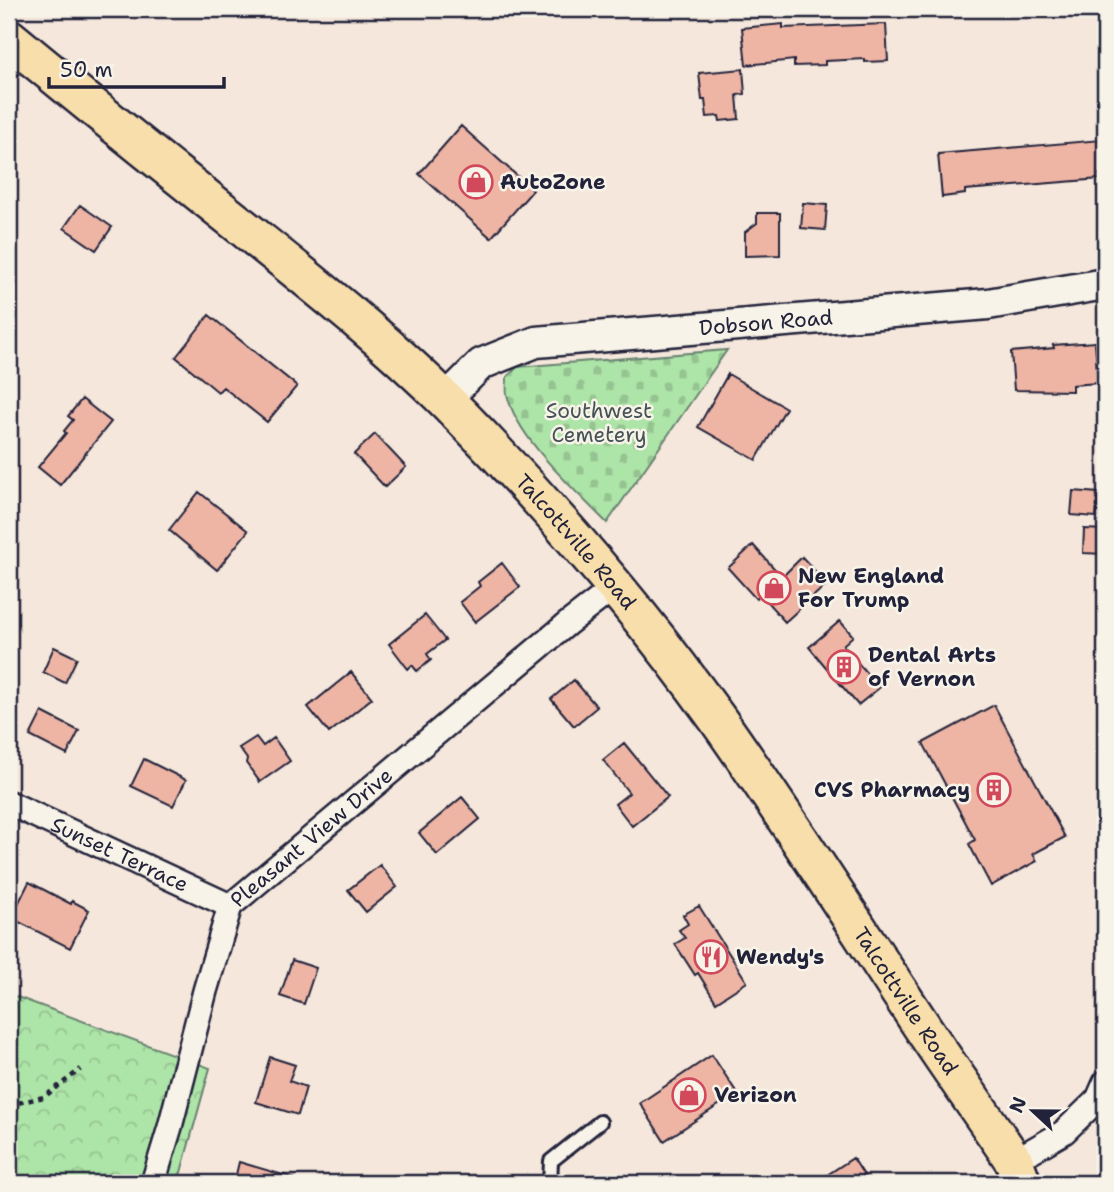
<svg xmlns="http://www.w3.org/2000/svg" width="1114" height="1192" font-family="'Shantell Sans',sans-serif">
  <style>
    .forest { fill: url(#forest-crowns); stroke: #688371; stroke-width: 2 }
    .cemetery { fill: url(#cemetery-stones); stroke: #688371; stroke-width: 2 }
    .building { fill: #eeb5a5; stroke: #22223b; stroke-width: 2 }
    .lines { fill: none; stroke-linecap: round; stroke-linejoin: round }
    .service-casing { stroke: #22223b; stroke-width: 18 }
    .minor-casing { stroke: #22223b; stroke-width: 28 }
    .tertiary-casing { stroke: #22223b; stroke-width: 35 }
    .primary-casing { stroke: #22223b; stroke-width: 42 }
    .path { stroke: #22223b; stroke-width: 4.5; stroke-dasharray: 5 5; stroke-linecap: butt }
    .service { stroke: #f7f3e8; stroke-width: 12 }
    .minor { stroke: #f7f3e8; stroke-width: 23 }
    .tertiary { stroke: #f7f3e8; stroke-width: 30 }
    .primary { stroke: #f8deab; stroke-width: 37 }
    .labels { text-anchor: middle; stroke-width: 5; stroke-linejoin: round; paint-order: stroke }
    .poi-label { font-size: 21px; font-weight: bold; fill: #22223b; stroke: #f7f3e8; text-anchor: start }
    .street-label { font-size: 21px; fill: #22223b; stroke: #f7f3e8 }
    .park-label { font-size: 21px; fill: #455256; stroke: #f7f3e8 }
  </style>
  <defs>
    <pattern id="forest-crowns" width="20" height="18" patternUnits="userSpaceOnUse" patternTransform="scale(1.75)"><rect width="20" height="18" fill="#ade4a7"/><path d="M2 6a3 3 0 1 1 6 0M12 15a3 3 0 1 1 6 0" fill="none" stroke="#95c391"/></pattern>
    <pattern id="cemetery-stones" width="16" height="16" patternUnits="userSpaceOnUse" patternTransform="scale(1.75)"><rect width="16" height="16" fill="#ade4a7"/><path d="M2 7V4a2 2 0 0 1 4 0v3zM10 15v-3a2 2 0 0 1 4 0v3z" fill="#95c391"/></pattern>
  </defs>
  <rect width="100%" height="100%" fill="#f5e7db"/>
  <filter id="ink" filterUnits="userSpaceOnUse"><feTurbulence type="fractalNoise" baseFrequency=".0143" numOctaves="2"/><feDisplacementMap in="SourceGraphic" scale="14" xChannelSelector="R" yChannelSelector="G"/><feConvolveMatrix kernelMatrix="1 2 1 2 8 2 1 2 1" color-interpolation-filters="sRGB"/></filter>
  <g filter="url(#ink)">
    <path class="forest" d="M9 994 210 1068 178 1183H9Z"/>
    <path class="cemetery" d="M727 350 607 523C576 491 516 438 507 394 506 389 507 383 507 377L517 367Z"/>
    <path class="building" d="M783 24V28L886 24 888 61 865 62V59L825 61V65L794 66V60L746 65 742 28Z
      M743 69 745 94 737 95 739 119 720 121 719 116 707 117 705 100H702L699 73Z
      M461 126 533 190 491 238 419 174Z
      M1101 140V146H1105V174H1099L1100 179 965 190V194L942 197 938 154Z
      M803 203 827 205 825 230 801 228Z
      M80 205 112 227 96 250 64 228Z
      M757 213H780V255L745 256V232L757 223Z
      M209 315 297 386 267 422 223 387 218 392 176 357Z
      M1095 342 1098 383 1072 385V391L1014 390 1011 352 1054 348 1053 345Z
      M728 374 786 408 756 460 698 427Z
      M82 399 111 422 60 485 38 467 66 433 64 431 73 420 68 416Z
      M375 434 406 467 385 487 354 454Z
      M1073 491 1099 493 1096 517 1071 515Z
      M199 492 248 531 217 570 169 530Z
      M1084 529 1105 530V554L1083 553Z
      M753 545 782 577 802 557 827 584 785 622 761 595 756 599 728 568Z
      M502 563 520 587 475 622 460 602 480 586 478 582Z
      M425 615 445 640 427 654 431 660 417 671 412 665 408 669 389 644Z
      M840 621 853 636 843 645 879 688 858 705 809 647Z
      M54 647 77 658 65 683 43 672Z
      M351 672 372 698 329 733 308 707Z
      M574 680 597 707 574 726 551 699Z
      M994 705 1065 837 1033 854 1037 861 991 886 969 844 975 840 923 743Z
      M42 712 79 731 67 755 30 736Z
      M256 737 263 746 274 738 290 761 260 782 246 763 247 759 239 748Z
      M624 743 668 797 632 826 615 804 629 793 603 760Z
      M144 759 186 780 173 806 131 786Z
      M462 797 480 819 437 855 419 833Z
      M380 865 397 887 366 912 348 890Z
      M29 882 71 904 72 901 89 910 70 948 11 918Z
      M699 906 747 982 716 1002 698 973 695 975 675 944 685 938 679 930 688 924 683 915Z
      M292 960 316 968 304 1004 280 996Z
      M712 1055 737 1093 664 1141 640 1103Z
      M270 1057 295 1065 289 1081 306 1087 298 1115 256 1102Z
      M853 1158 869 1183H815Z
      M239 1162 293 1178 292 1183H234Z"/>
    <g class="lines">
      <defs>
        <path id="service" d="M550 1183 551 1161 600 1122"/>
        <g id="minor">
          <path id="s1" d="M9 803 230 906"/>
          <path d="M1014 1161 1064 1132 1098 1099 1105 1083"/>
          <path id="s2" d="M153 1183 170 1127 205 991 230 906 567 624 615 587"/>
        </g>
        <g id="tertiary">
          <path id="s3" d="M445 400 481 364 536 342 988 304 1105 284"/>
        </g>
        <g id="primary">
          <path id="s4" d="M9 38C85 101 162 163 240 225 316 286 392 345 460 415 552 509 639 610 716 717 787 817 852 920 919 1022 950 1069 983 1115 1014 1161L1022 1183"/>
        </g>
      </defs>
      <use href="#service" class="service-casing"/>
      <use href="#minor" class="minor-casing"/>
      <use href="#tertiary" class="tertiary-casing"/>
      <use href="#primary" class="primary-casing"/>
      <path class="path" d="M9 1105 44 1097 81 1069"/>
      <use href="#service" class="service"/>
      <use href="#minor" class="minor"/>
      <use href="#tertiary" class="tertiary"/>
      <use href="#primary" class="primary"/>
    </g>
  </g>
  <defs>
    <symbol id="shop-ring" viewBox="-11 -11 22 22"><circle r="9.5" fill="#f7f3e8" stroke="#d1495b" stroke-width="1.5"/><path d="M-5-2.5h2.3a2.7 3.5 0 0 1 5.4 0H5L5.5 6h-11ZM-1.5-2.5h3a1.5 2.3 0 0 0-3 0Z" fill="#d1495b"/></symbol>
    <symbol id="building-ring" viewBox="-11 -11 22 22"><circle r="9.5" fill="#f7f3e8" stroke="#d1495b" stroke-width="1.5"/><path d="M-4-6H4V6H1V3H-1V6H-4ZM-2.5-4.3h1.7v1.8h-1.7ZM.8-4.3h1.7v1.8H.8ZM-2.5-1h1.7V.8h-1.7ZM.8-1h1.7V.8H.8Z" fill="#d1495b"/></symbol>
    <symbol id="restaurant-ring" viewBox="-11 -11 22 22"><circle r="9.5" fill="#f7f3e8" stroke="#d1495b" stroke-width="1.5"/><path d="M-5-6h1v4h1v-4h1v4h1v-4h1v5L-1.5 .5V6h-2V.5L-5-1ZM5-6V6H3V1.5H1.5Q1.5-4 5-6Z" fill="#d1495b"/></symbol>
  </defs>
  <g fill-rule="evenodd">
    <use href="#shop-ring" x="457" y="163" width="38" height="38"/>
    <use href="#shop-ring" x="755" y="569" width="38" height="38"/>
    <use href="#building-ring" x="825" y="648" width="38" height="38"/>
    <use href="#building-ring" x="975" y="771" width="38" height="38"/>
    <use href="#restaurant-ring" x="692" y="938" width="38" height="38"/>
    <use href="#shop-ring" x="670" y="1076" width="38" height="38"/>
  </g>
  <g class="labels">
    <g class="poi-label">
      <text x="500" y="189">AutoZone</text>
      <text x="798" y="583">New England<tspan x="798" dy="24">For Trump</tspan></text>
      <text x="868" y="662">Dental Arts<tspan x="868" dy="24">of Vernon</tspan></text>
      <text x="970" y="797" text-anchor="end">CVS Pharmacy</text>
      <text x="736" y="964">Wendy's</text>
      <text x="714" y="1102">Verizon</text>
    </g>
    <g class="street-label">
      <text dy="7" stroke="none"><textPath href="#s3" startOffset="341">Dobson Road</textPath></text>
      <text dy="7" stroke="none"><textPath href="#s4" startOffset="760">Talcottville Road</textPath></text>
      <text dy="7" stroke="none"><textPath href="#s2" startOffset="394">Pleasant View Drive</textPath></text>
      <text dy="7" stroke="none"><textPath href="#s1" startOffset="122">Sunset Terrace</textPath></text>
      <text dy="7" stroke="none"><textPath href="#s4" startOffset="1326">Talcottville Road</textPath></text>
    </g>
    <g class="park-label">
      <text x="599" y="418">Southwest<tspan x="599" dy="24">Cemetery</tspan></text>
    </g>
  </g>
  <rect width="1114" height="1192" fill="none" stroke="#f7f3e8" stroke-width="35"/>
  <rect x="18" y="18" width="1079" height="1157" fill="none" stroke="#22223b" stroke-width="2.5" filter="url(#ink)"/>
  <g transform="translate(1033 1111) rotate(292)" stroke="#f7f3e8" stroke-width="5" paint-order="stroke">
  <path d="M0-5L12 26L0 18L-12 26Z" fill="#22223b"/>
  <text y="-10" font-size="19" font-weight="bold" text-anchor="middle" fill="#22223b">N</text>
  </g>
  <path d="M49 77v10h175v-10" fill="none" stroke="#22223b" stroke-width="3.5"/>
  <text x="60" y="77" font-size="21" fill="#22223b" stroke="#f7f3e8" stroke-width="5" paint-order="stroke">50 m</text>
</svg>
